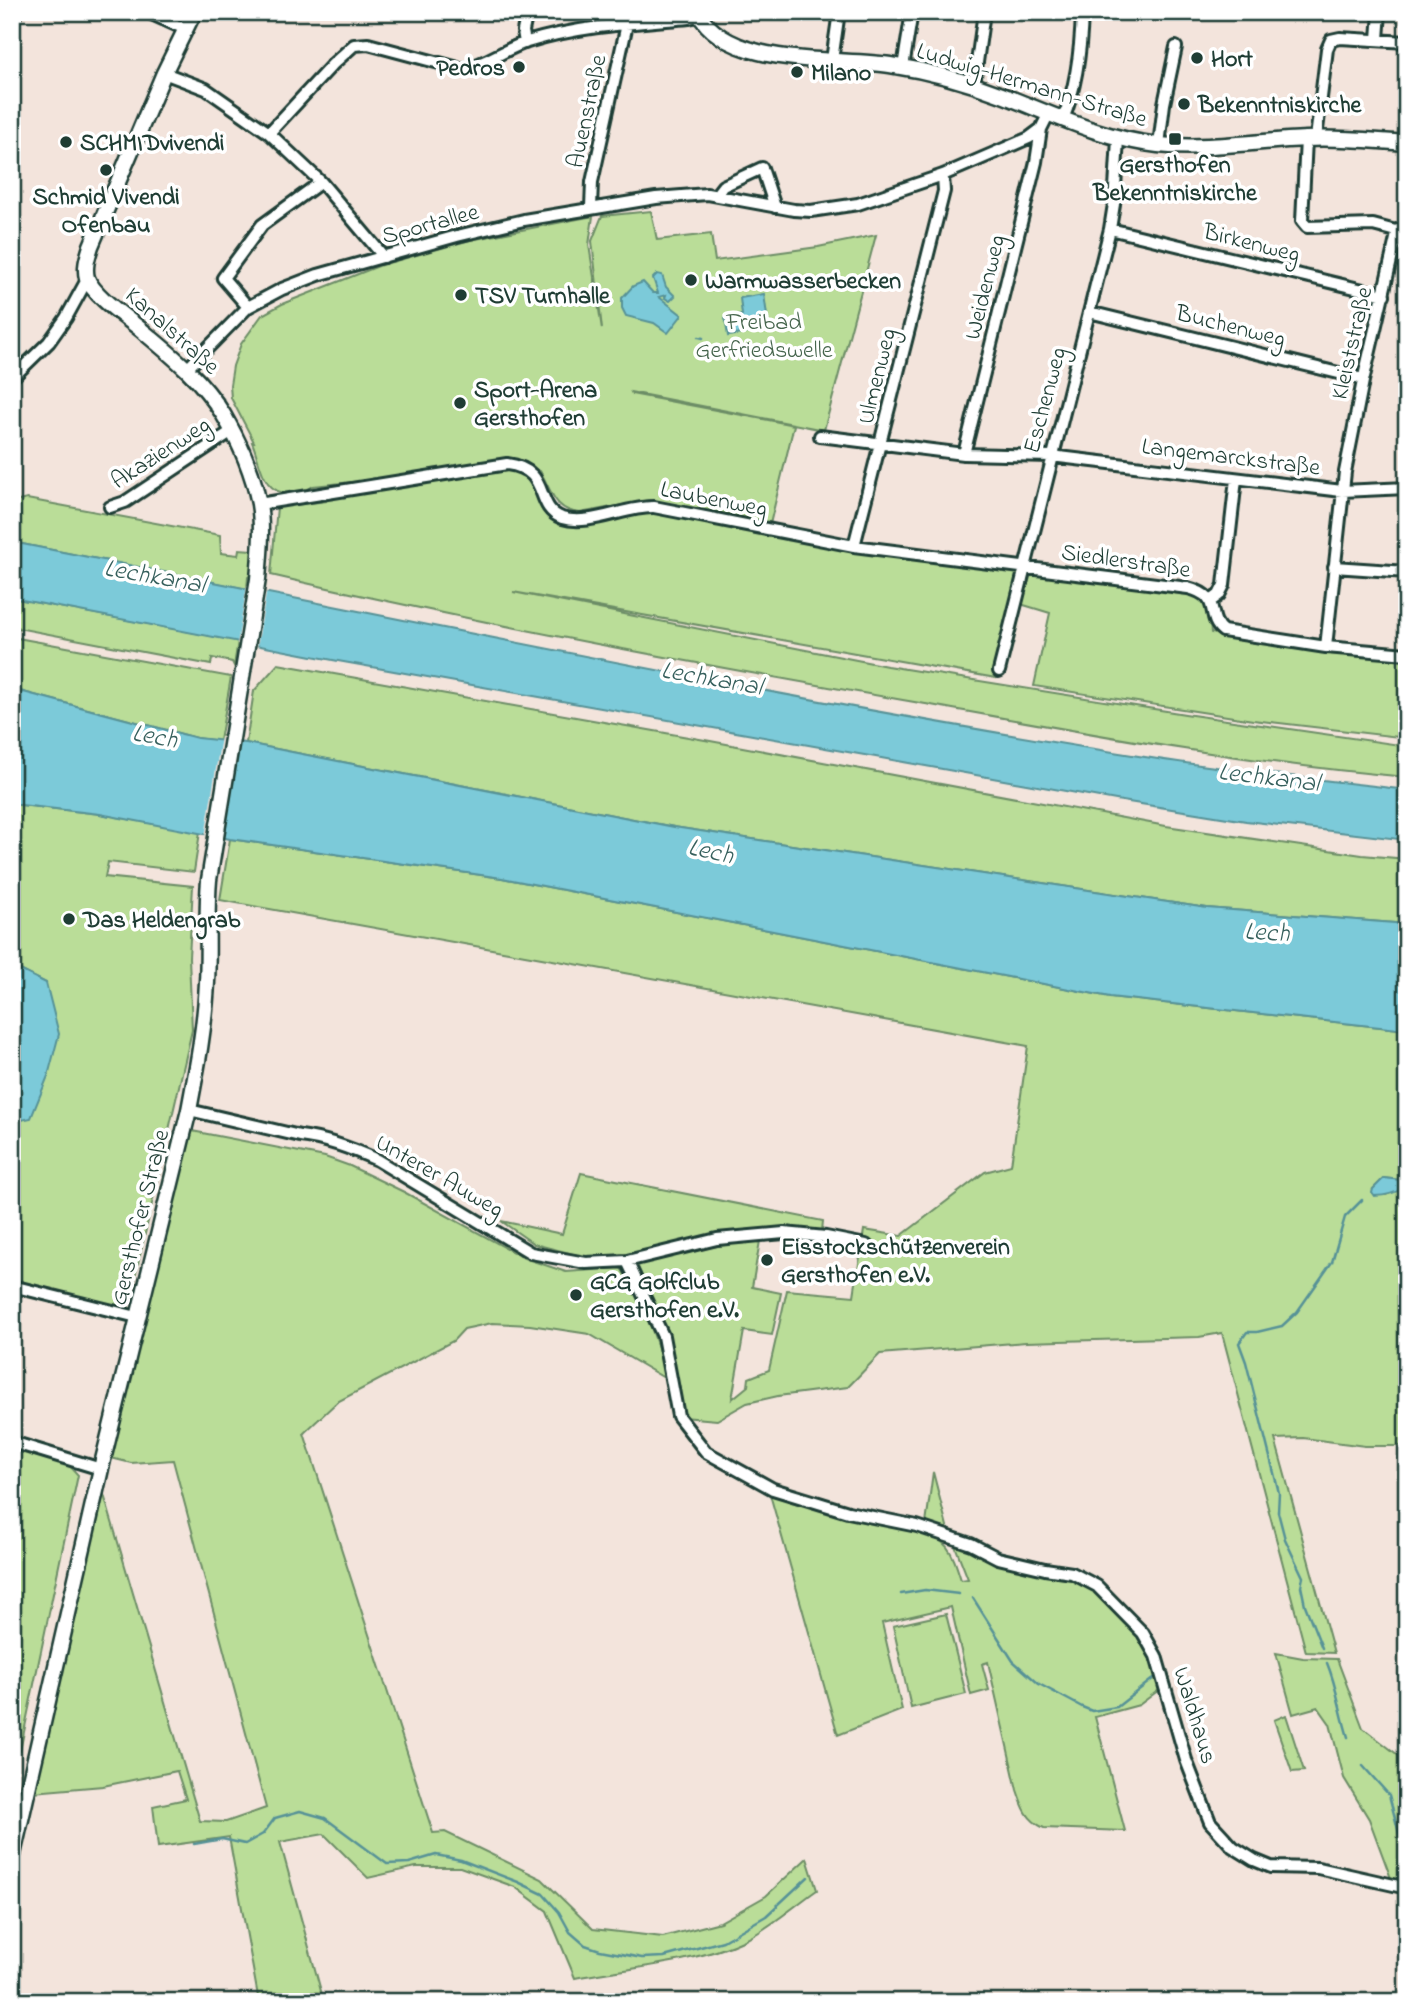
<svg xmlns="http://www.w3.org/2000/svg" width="1419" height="2014" font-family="'Indie Flower',sans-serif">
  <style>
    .green { fill: #badd98; stroke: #6c8d66; stroke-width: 2 }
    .water { fill: #7ccad9; stroke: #579297; stroke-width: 2 }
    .pier { fill: #f3e4dc }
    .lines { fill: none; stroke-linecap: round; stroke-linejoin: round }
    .stream { stroke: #579297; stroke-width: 2.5 }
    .street-casing { stroke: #1f3d34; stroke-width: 16 }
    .secondary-casing { stroke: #1f3d34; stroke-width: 19 }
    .street { stroke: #fff; stroke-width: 10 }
    .secondary { stroke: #fff; stroke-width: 14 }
    .poi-dot { fill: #1f3d34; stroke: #fff; stroke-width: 2.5 }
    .labels { text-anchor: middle; stroke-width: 7; stroke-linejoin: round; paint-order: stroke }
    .poi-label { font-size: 24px; font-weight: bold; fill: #1f3d34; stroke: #fff; text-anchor: start }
    .street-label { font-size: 24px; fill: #1f3d34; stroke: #fff }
    .park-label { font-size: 24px; fill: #46654d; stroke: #fff }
    .water-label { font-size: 26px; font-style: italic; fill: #36605d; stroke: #fff }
  </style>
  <rect width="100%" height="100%" fill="#f3e4dc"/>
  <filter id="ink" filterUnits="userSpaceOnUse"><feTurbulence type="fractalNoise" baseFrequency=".0143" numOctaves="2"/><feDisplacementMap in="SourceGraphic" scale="14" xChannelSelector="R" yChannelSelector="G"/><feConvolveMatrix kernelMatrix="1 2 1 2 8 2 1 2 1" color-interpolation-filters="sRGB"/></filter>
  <g filter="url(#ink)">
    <path class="green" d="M651 211 657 240 711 234 715 261 818 247 876 235 824 430 631 392 632 394 794 425 770 524 649 500 580 513C554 511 552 491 540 471L522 465 313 486C307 491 301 492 293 493 262 496 261 464 252 442H254L231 398 230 385 233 366 241 344 262 315 282 304 381 265 470 240 593 216 589 245 602 329 592 241 602 216Z
      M507 469C513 471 519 471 524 474 544 489 533 514 566 525L645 511H662L822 545 1187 594C1210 599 1209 614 1211 633L1306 649 1407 659V738L1253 720 1034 686 1050 613 1014 602 996 678 513 592 887 666 1185 714 1407 746V777C1243 763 1081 732 920 703 702 665 486 625 271 575L277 507 326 501V499L407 483Z
      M12 499 19 501 27 499 220 535 221 553 238 555 239 549 252 550 253 574 248 577 247 589 12 542Z
      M12 598 238 641 234 666 232 662 212 658 211 665 12 627Z
      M12 637 231 677 220 741 197 738 12 689Z
      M278 664 705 740 1166 826 1362 855 1407 859V924L1207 908 674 827 246 743 254 691Z
      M12 804 100 814 200 832 194 872 108 862 105 877 193 886 189 957 192 1030 127 1312 12 1284V1122L31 1117 46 983 12 966Z
      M230 839 502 878 1110 997 1407 1030V1176L1400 1180 1384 1178 1373 1189 1386 1195 1407 1186V1446H1365L1303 1438 1275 1439 1334 1653 1306 1652 1222 1333 1199 1337 1026 1342 880 1354 848 1387 778 1396 747 1403 717 1420 683 1417 666 1335 636 1262 717 1246 760 1241 752 1287 781 1293 772 1335 744 1331 732 1399 748 1386 749 1378 769 1370 787 1290 854 1296 864 1230 901 1236 985 1172 1011 1165 1028 1046 220 900Z
      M192 1131 325 1157 350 1166 404 1192 524 1258 566 1272 621 1268C645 1308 656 1333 666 1379L589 1334 530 1325 492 1323 464 1329 453 1341 337 1402 304 1433 433 1833 445 1832 542 1879 593 1929 663 1937 720 1922 766 1896 807 1858 817 1890C794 1906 770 1928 745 1940 696 1963 629 1968 575 1978L547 1911 515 1887 460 1867H416L368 1878 324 1834 280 1842 324 2002H259L229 1837 158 1847 153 1806 186 1799 177 1771 103 1786 34 1792 102 1488 200 1821 226 1822 266 1808 173 1460 131 1463 111 1458Z
      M581 1173 823 1221 822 1231 784 1229 636 1254 589 1258 534 1244 501 1221 562 1234Z
      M12 1448 70 1466 78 1475 20 1751 12 1750Z
      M933 1472 949 1534 926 1524Z
      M769 1491 917 1528C948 1541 951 1548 961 1580L968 1579 954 1543 1073 1576 1096 1589 1142 1637 1153 1656 1163 1687 1139 1705 1095 1717 1125 1831 1044 1828C1027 1820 1023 1808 1017 1790L988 1662 982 1664 989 1690 971 1695 951 1607 882 1623 902 1710 838 1735Z
      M946 1614 966 1694 911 1708 893 1626Z
      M1276 1653 1303 1658 1337 1659 1363 1728 1407 1762V1885L1392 1881 1369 1819 1344 1778 1330 1724 1318 1707 1293 1714Z
      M1286 1715 1304 1771 1292 1772 1274 1720Z"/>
    <path class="water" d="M657 274 662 275 666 287 675 296 670 301 665 298 666 295 659 297 682 315 668 333 654 323 626 316 622 308V298L633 286 643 282 653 293H658L653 278Z
      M764 294 769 330 728 336 725 318 742 315 740 298Z
      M12 542C390 616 766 697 1145 757 1232 771 1320 779 1407 790V840L1246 821 1116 800 338 661 12 598Z
      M12 689 197 738 246 743 674 827 1207 908 1407 924V1030L1110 997 502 878 230 839 100 814 12 804Z
      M12 966 46 983 59 1034 48 1076 31 1118 12 1122Z
      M1407 1176V1186C1398 1192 1385 1196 1374 1196L1372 1193 1373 1189 1384 1178 1400 1180Z"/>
    <path class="pier" d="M247 585 267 589 257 648 237 644Z
      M221 737 241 739 224 841 205 837Z"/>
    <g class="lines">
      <path class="stream" d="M699 337 703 338
        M901 1594 925 1590 959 1594
        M973 1598 1013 1661 1039 1684 1082 1707 1092 1711 1117 1707 1154 1678
        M1322 1648 1305 1605 1301 1586 1303 1577 1285 1539 1278 1512 1279 1493 1246 1362 1239 1343 1247 1332H1257L1282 1326 1297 1312 1332 1262 1345 1217 1362 1200
        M1327 1663C1337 1687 1340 1712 1348 1737
        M1363 1766 1389 1795 1402 1845 1407 1849
        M194 1844 222 1839 245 1844 263 1834 275 1818 300 1811 325 1818 387 1864 409 1863 436 1855 461 1860 518 1882 543 1894 559 1912 570 1932 585 1945 600 1950 642 1958 664 1957 723 1941 766 1916 808 1877"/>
      <defs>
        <path id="street" d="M147 12 185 29
          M12 19 17 12
          M1378 39 1380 12
          M525 43 523 31 527 12
          M832 60 839 12
          M903 67 912 12
          M164 73 206 89 269 133 333 64 354 45 368 44 462 69C486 65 504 49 527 42 579 26 635 23 689 18L699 15
          M974 84 984 12
          M1063 119C1077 86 1081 48 1082 12
          M269 133 321 182 384 257
          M1316 138 1327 49 1331 40 1340 38 1407 42
          M1306 139 1302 221 1307 227 1373 225 1407 234
          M1159 145 1164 104 1176 47
          M716 195 723 186 762 168 775 207
          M591 207 592 182 627 24
          M1110 229 1384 295
          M248 307 223 278 262 225 321 182
          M1089 312 1363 379
          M187 369 248 307 282 289 318 275 457 236 524 220 656 198 707 194 794 210 811 211 858 204 943 175 1029 138 1041 129 1049 113
          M12 378 49 342 66 318 88 278
          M820 436 964 454 1051 456 1342 491 1407 488
          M964 454 1036 162 1041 129
          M259 504 507 464C552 470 533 507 562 518 589 527 626 506 654 507L854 546 1188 588C1224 597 1204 616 1223 631L1326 647 1407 654
          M110 507 125 502 232 431
          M854 546 944 191 943 175
          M1334 567 1407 572
          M1211 601 1219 595 1224 585 1236 479
          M1326 647 1345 472 1363 381 1398 230
          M999 671 1110 229 1114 204 1118 139
          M189 1110 300 1136C327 1139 353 1149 377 1160L531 1253 586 1263 627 1261 717 1239 784 1233 826 1237 866 1245
          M627 1261 663 1336 678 1416 706 1452 773 1489 848 1512 917 1526 971 1544 998 1558 1045 1569 1072 1573 1097 1586 1143 1633 1156 1656 1186 1760 1210 1822 1233 1847 1254 1860 1271 1867 1318 1868 1407 1888
          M12 1286 137 1317
          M12 1442 101 1469"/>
        <path id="secondary" d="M698 12C727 69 836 57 890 65 929 71 966 81 1002 95 1054 115 1103 139 1158 145 1208 150 1257 141 1306 139 1339 137 1374 141 1407 143
          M12 1859 103 1460 189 1110C197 1068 205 1026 207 982 209 948 206 914 209 880L258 579C260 555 263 528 259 504 253 473 239 441 223 414 203 381 174 357 145 333 129 319 94 297 87 278 84 267 88 256 91 246L164 73 194 12"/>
      </defs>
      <use href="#street" class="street-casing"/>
      <use href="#secondary" class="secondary-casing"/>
      <use href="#street" class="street"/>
      <use href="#secondary" class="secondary"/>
    </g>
  </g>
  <g class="poi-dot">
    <circle cx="1197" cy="58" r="7"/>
    <circle cx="519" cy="67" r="7"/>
    <circle cx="797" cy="72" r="7"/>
    <circle cx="1184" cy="104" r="7"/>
    <rect x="1168" y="132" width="14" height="14" rx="3.5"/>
    <circle cx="66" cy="142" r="7"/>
    <circle cx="106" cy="170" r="7"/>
    <circle cx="691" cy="280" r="7"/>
    <circle cx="461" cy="295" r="7"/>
    <circle cx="460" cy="403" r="7"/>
    <circle cx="69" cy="919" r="7"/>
    <circle cx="767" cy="1260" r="7"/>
    <circle cx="576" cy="1295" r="7"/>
  </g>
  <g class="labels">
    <g class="poi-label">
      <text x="1211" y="66">Hort</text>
      <text x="505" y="75" text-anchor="end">Pedros</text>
      <text x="811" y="80">Milano</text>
      <text x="1198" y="112">Bekenntniskirche</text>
      <text x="80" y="150">SCHMIDvivendi</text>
      <text x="1175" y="172" text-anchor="middle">Gersthofen<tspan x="1175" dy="28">Bekenntniskirche</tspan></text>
      <text x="106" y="204" text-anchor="middle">Schmid Vivendi<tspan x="106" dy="28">Ofenbau</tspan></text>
      <text x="705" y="288">Warmwasserbecken</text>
      <text x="475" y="303">TSV Turnhalle</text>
      <text x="474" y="397">Sport-Arena<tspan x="474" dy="28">Gersthofen</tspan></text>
      <text x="83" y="927">Das Heldengrab</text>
      <text x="781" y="1254">Eisstockschützenverein<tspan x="781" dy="28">Gersthofen e.V.</tspan></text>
      <text x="590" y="1289">GCG Golfclub<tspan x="590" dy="28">Gersthofen e.V.</tspan></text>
    </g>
    <g class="street-label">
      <text transform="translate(1032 84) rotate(17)" y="8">Ludwig-Hermann-Straße</text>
      <text transform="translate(586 111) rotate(-78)" y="8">Auenstraße</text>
      <text transform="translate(430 223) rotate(-15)" y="8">Sportallee</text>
      <text transform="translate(1252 242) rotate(14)" y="8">Birkenweg</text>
      <text transform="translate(984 287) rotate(-76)" y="8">Weidenweg</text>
      <text transform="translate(1231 325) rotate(14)" y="8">Buchenweg</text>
      <text transform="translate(173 330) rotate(42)" y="8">Kanalstraße</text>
      <text transform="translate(1351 343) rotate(-77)" y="8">Kleiststraße</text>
      <text transform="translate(876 376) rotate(-76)" y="8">Ulmenweg</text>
      <text transform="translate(1044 400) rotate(-75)" y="8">Eschenweg</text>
      <text transform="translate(160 452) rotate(-33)" y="8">Akazienweg</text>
      <text transform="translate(1231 456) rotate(7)" y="8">Langemarckstraße</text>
      <text transform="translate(714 498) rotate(11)" y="8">Laubenweg</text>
      <text transform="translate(1126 560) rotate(8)" y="8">Siedlerstraße</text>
      <text transform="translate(440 1175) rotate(30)" y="8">Unterer Auweg</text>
      <text transform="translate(139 1217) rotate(-76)" y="8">Gersthofer Straße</text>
      <text transform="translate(1196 1715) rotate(73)" y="8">Waldhaus</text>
    </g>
    <g class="park-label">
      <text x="764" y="329">Freibad<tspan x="764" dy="28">Gerfriedswelle</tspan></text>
    </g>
    <g class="water-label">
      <text transform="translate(155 575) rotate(10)" y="9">Lechkanal</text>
      <text transform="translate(712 677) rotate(10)" y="9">Lechkanal</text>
      <text transform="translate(155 735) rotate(10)" y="9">Lech</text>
      <text transform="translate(1269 776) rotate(7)" y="9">Lechkanal</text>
      <text transform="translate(711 850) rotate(12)" y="9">Lech</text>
      <text transform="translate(1267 931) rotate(3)" y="9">Lech</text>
    </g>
  </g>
  <rect width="1419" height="2014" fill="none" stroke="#fff" stroke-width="42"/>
  <rect x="21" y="21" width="1377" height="1972" fill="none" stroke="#1f3d34" stroke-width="2.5" filter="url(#ink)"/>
</svg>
